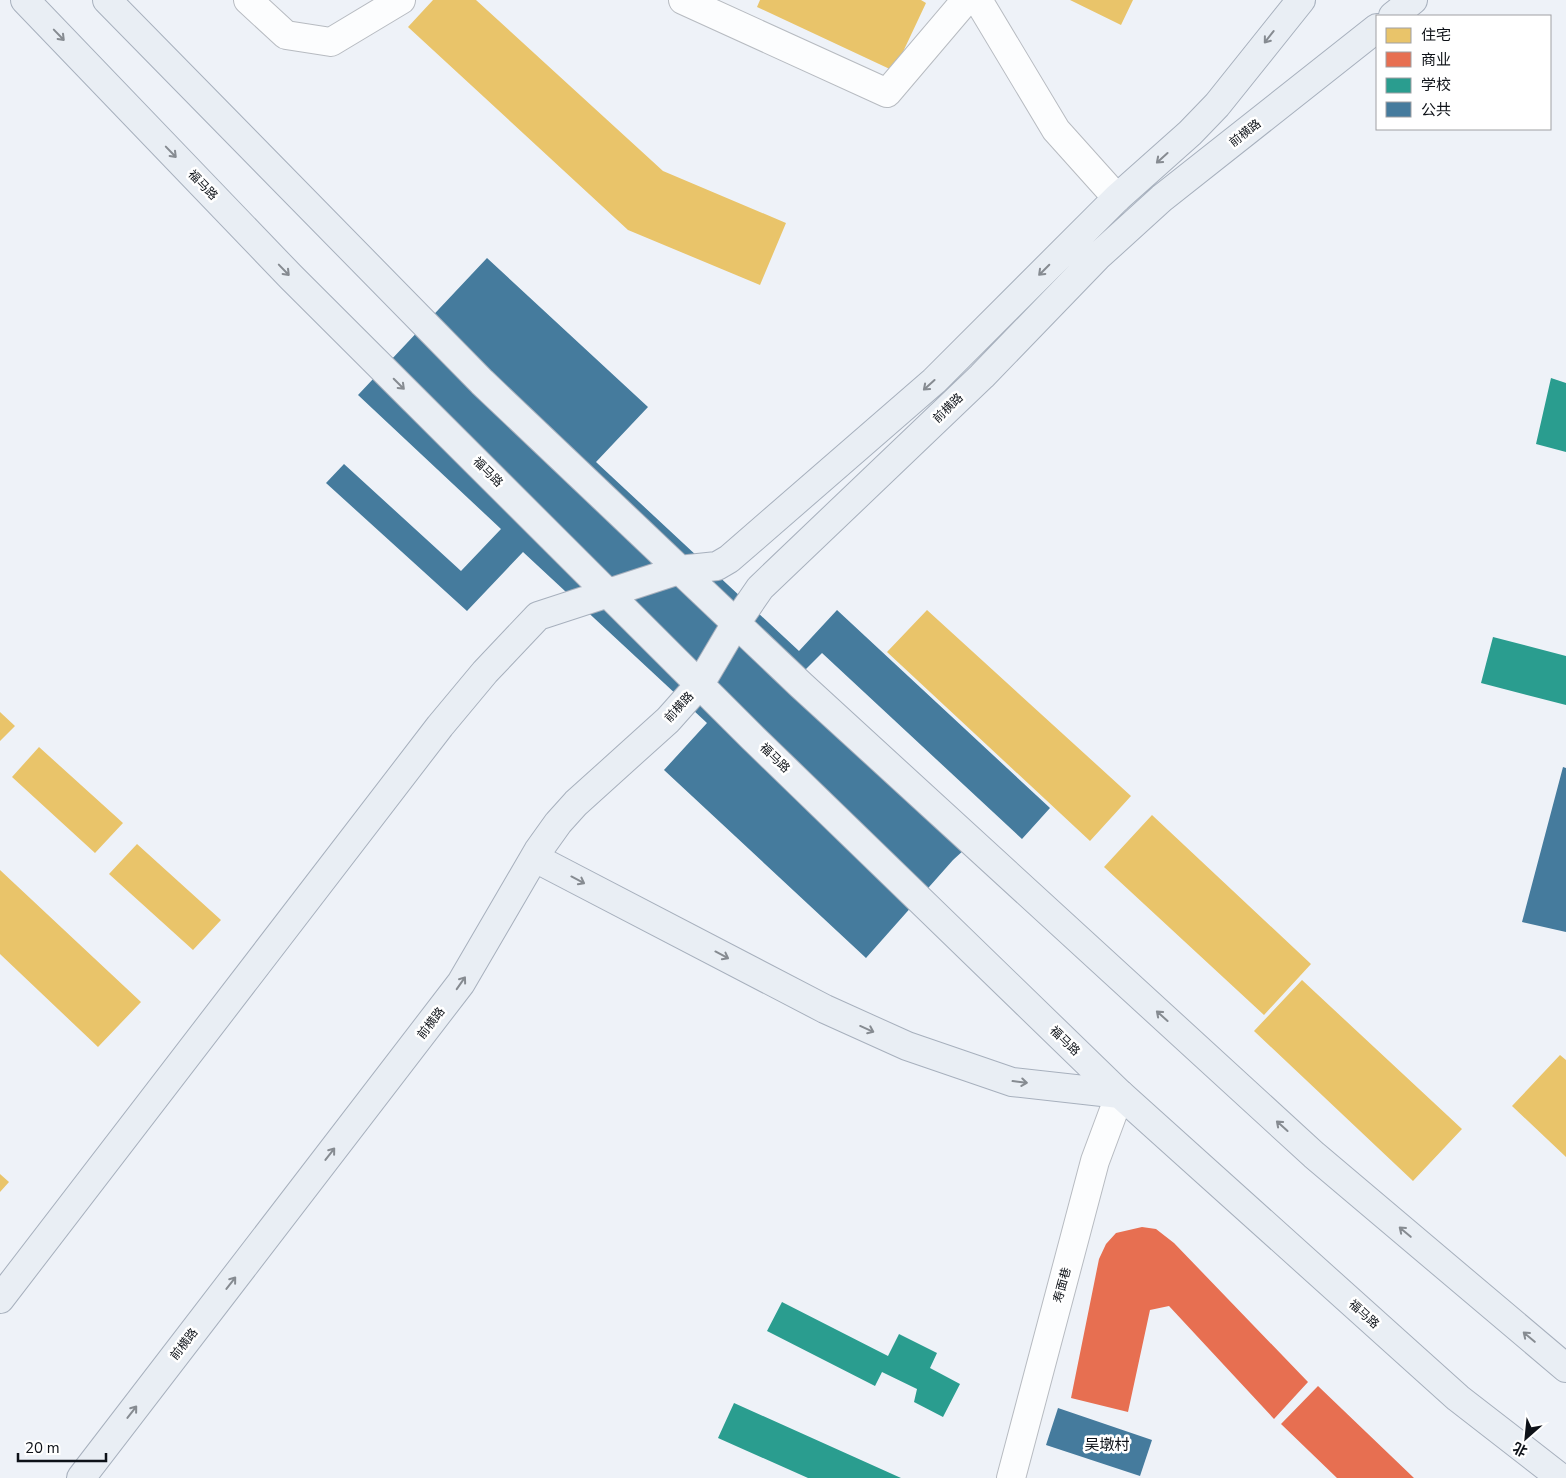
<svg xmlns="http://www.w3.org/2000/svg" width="1566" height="1478" font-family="'Nunito Sans','Noto Sans SC',sans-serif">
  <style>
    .homes { fill: #e9c46a }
    .shops { fill: #e76f51 }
    .schools { fill: #2a9d8f }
    .public { fill: #457b9d }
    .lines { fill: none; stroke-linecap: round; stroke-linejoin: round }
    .minor-casing { stroke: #b7bbc1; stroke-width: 30 }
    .major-casing { stroke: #a7b0bd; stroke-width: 30 }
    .minor { stroke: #fcfdfe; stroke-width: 28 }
    .major { stroke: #e9eef4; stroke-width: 28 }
    .oneway { stroke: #868b91 }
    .labels { text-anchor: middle; stroke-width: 5; stroke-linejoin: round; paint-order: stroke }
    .street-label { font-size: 12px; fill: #0e1218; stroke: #fff }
    .quarter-label { font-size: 15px; fill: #0e1218; stroke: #fff }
  </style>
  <rect width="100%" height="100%" fill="#eef2f8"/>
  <path class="homes" d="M433 0H476L663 171 786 223 760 285 628 230 408 27Z
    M760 0H921L926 3 894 71 757 7Z
    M1070 0H1133L1121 25Z
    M927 610 1131 796 1090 841 887 652Z
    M0 712 15 726 0 741Z
    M39 747 123 823 95 853 12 777Z
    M1152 815 1311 964 1264 1015 1104 867Z
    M137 844 221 920 193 950 109 874Z
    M0 870 141 1002 98 1047 0 954Z
    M1302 980 1462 1129 1413 1181 1254 1031Z
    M1560 1055 1566 1060V1157L1512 1106Z
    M0 1174 9 1182 0 1192Z"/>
  <path class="shops" d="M1142 1227 1156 1229 1174 1243 1308 1382 1274 1419 1169 1306 1150 1310 1128 1412 1071 1398 1099 1259 1106 1244 1116 1233Z
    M1318 1386 1414 1478H1337L1281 1424Z"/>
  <path class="schools" d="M1551 378 1566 383V452L1536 444Z
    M1493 637 1566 656V705L1481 683Z
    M782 1302 888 1356 899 1334 937 1353 930 1368 960 1384 943 1417 914 1402 917 1389 882 1372 875 1386 767 1331Z
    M734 1403 901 1478H808L718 1438Z"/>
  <path class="public" d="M487 258 648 407 596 462 799 651 837 610 1050 808 1022 839 822 653 801 674 977 838 953 860 866 958 664 770 707 723 523 552 467 611 326 483 344 464 461 571 501 529 358 395Z
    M1563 767 1566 768V932L1522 922Z
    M1058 1408 1152 1440 1140 1476 1046 1445Z"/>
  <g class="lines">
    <defs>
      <path id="minor" d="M248 0 286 35 331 42 401 0
        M683 0 887 93 966 0
        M978 0 1056 130 1117 198
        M1011 1478 1095 1161 1120 1094"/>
      <path id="major" d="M25 0 291 277 752 737 1120 1094 1458 1398 1561 1478
        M107 0 482 382 801 685 1314 1155 1566 1368
        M1393 16 1413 0
        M535 858 825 1009 907 1046 1012 1082 1120 1094
        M0 1299 440 726 485 672 538 616 679 570 717 566 729 559 934 381 1117 198 1190 133 1217 105 1301 0
        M81 1478 461 983 538 851 558 823 576 803 668 720 700 684 736 623 760 588 982 376 1097 257 1162 198 1377 28"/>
    </defs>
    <use href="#minor" class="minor-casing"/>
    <use href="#major" class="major-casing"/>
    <use href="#minor" class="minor"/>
    <use href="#major" class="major"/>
  </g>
  <defs><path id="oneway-shaft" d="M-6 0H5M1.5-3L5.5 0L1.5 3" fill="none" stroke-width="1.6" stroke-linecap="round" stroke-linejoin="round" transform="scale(1.25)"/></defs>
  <g class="oneway">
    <use href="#oneway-shaft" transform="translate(59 35) rotate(46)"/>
    <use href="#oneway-shaft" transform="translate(1269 37) rotate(128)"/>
    <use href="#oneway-shaft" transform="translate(171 152) rotate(46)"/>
    <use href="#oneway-shaft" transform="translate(1162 158) rotate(138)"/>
    <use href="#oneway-shaft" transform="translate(284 270) rotate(46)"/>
    <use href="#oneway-shaft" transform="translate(1044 270) rotate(135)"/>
    <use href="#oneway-shaft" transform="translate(399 384) rotate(45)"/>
    <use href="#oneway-shaft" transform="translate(929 385) rotate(138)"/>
    <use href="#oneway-shaft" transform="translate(578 880) rotate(28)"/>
    <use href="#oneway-shaft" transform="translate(722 955) rotate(28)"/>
    <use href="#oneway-shaft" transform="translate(461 983) rotate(-55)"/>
    <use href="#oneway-shaft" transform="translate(1162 1016) rotate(-138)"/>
    <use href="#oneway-shaft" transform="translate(867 1029) rotate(24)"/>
    <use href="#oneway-shaft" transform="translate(1020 1082) rotate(7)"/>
    <use href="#oneway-shaft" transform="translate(1282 1126) rotate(-138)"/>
    <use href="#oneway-shaft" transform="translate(330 1154) rotate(-52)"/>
    <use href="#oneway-shaft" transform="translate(1405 1232) rotate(-140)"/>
    <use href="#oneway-shaft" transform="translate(231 1283) rotate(-52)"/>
    <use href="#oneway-shaft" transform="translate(1529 1337) rotate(-140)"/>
    <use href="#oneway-shaft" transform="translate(132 1412) rotate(-52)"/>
  </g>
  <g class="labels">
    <g class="street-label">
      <text transform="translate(1245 133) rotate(-38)" y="4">前横路</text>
      <text transform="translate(203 185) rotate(46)" y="4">福马路</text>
      <text transform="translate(948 408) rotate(-44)" y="4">前横路</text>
      <text transform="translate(488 472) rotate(45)" y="4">福马路</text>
      <text transform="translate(679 707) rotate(-47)" y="4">前横路</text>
      <text transform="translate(775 758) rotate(44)" y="4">福马路</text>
      <text transform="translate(431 1023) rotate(-52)" y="4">前横路</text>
      <text transform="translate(1065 1041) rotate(44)" y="4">福马路</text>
      <text transform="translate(1062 1285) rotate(-75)" y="4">寿面巷</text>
      <text transform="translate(1364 1314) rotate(42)" y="4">福马路</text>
      <text transform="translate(184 1344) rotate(-52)" y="4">前横路</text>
    </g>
    <g class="quarter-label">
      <text x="1107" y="1450">吴墩村</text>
    </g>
  </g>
  <rect x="1376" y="15" width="175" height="115" fill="#ffffff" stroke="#9fa0a3"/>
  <rect x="1386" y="28" width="25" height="15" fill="#e9c46a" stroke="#9fa0a3"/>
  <text x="1421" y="40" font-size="15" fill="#0e1218">住宅</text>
  <rect x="1386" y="52" width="25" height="15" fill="#e76f51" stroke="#9fa0a3"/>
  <text x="1421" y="65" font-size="15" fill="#0e1218">商业</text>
  <rect x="1386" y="78" width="25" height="15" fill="#2a9d8f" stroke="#9fa0a3"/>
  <text x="1421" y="90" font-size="15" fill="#0e1218">学校</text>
  <rect x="1386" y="102" width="25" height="15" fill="#457b9d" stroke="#9fa0a3"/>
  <text x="1421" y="115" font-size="15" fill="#0e1218">公共</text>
  <g transform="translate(1526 1438) rotate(207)" stroke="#ffffff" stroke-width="4" paint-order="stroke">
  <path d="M0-4L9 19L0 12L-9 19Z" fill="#0e1218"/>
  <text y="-8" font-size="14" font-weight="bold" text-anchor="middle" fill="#0e1218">北</text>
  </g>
  <path d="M18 1453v8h88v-8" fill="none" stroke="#0e1218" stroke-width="2.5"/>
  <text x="25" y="1453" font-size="15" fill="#0e1218" stroke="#ffffff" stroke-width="4" paint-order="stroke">20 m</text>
</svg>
